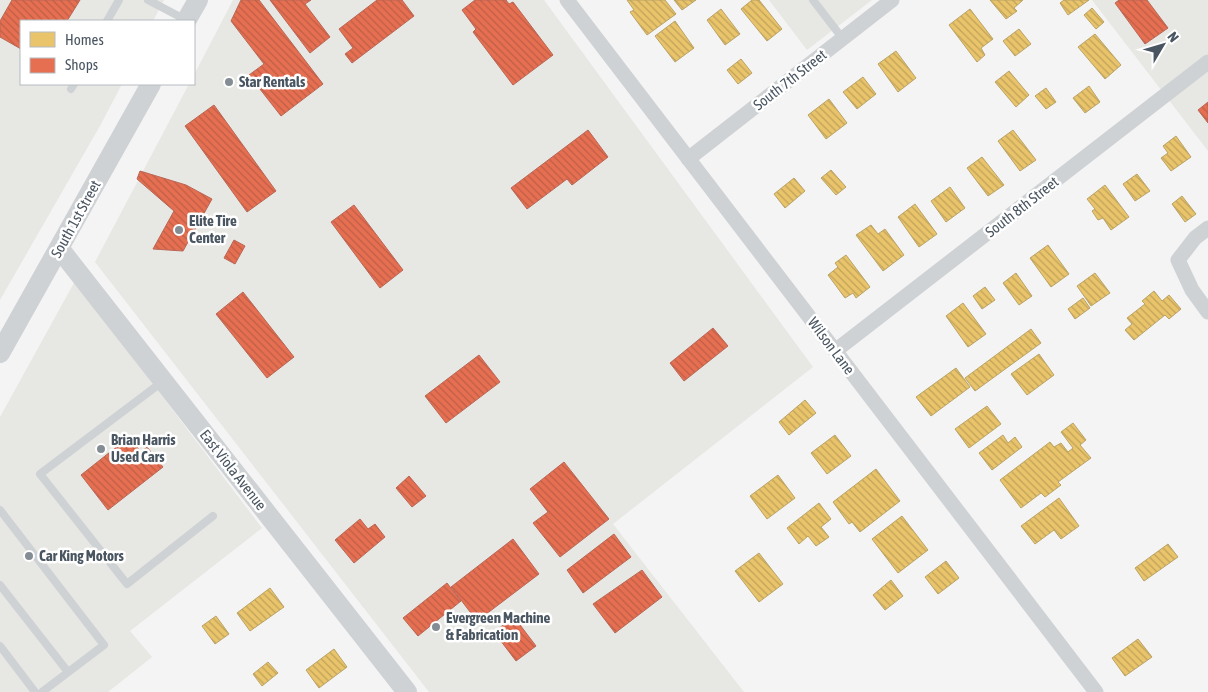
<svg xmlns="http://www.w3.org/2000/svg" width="1208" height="692" font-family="'Asap Condensed',sans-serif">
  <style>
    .commercial { fill: #e7e7e3 }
    .homes { fill: url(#homes-back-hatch); stroke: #b9a367 }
    .shops { fill: url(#shops-back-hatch); stroke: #b86756 }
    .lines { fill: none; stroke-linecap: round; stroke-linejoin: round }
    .lane { stroke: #cfd2d4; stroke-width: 8 }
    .street { stroke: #cfd2d4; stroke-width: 15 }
    .secondary { stroke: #cfd2d5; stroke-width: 20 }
    .poi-dot { fill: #858d94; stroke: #fff; stroke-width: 2 }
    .labels { text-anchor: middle; stroke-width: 5; stroke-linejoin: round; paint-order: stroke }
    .street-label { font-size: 15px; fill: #495561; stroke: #fff }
    .poi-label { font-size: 15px; font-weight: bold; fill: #495561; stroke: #fff; text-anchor: start }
  </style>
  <defs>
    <pattern id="homes-back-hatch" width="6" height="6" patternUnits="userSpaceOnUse" patternTransform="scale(1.25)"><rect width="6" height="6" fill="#e9c46a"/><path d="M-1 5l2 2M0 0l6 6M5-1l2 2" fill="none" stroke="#bfa25b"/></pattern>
    <pattern id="shops-back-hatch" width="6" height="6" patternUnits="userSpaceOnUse" patternTransform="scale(1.25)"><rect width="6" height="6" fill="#e76f51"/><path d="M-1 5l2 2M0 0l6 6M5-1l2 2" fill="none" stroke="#bd5e47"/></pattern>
  </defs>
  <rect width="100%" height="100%" fill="#f4f4f4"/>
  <path class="commercial" d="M0 0H164L153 21H21V84H122L101 124 0 300Z
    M233 0H544L813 367 613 524 744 692H429L95 262 189 84H194V75Z
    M769 0H872L807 50Z
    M1092 0H1208V151Z
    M75 281 262 528 130 631 152 657 108 692H0V417Z"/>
  <path class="homes" d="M627 0H665L676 14 647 35 630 12 634 10Z
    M674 0H696L682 10Z
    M752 0H759L782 29 767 41 741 9Z
    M990 0H1023L1014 8 1017 11 1006 19Z
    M1064 0H1089L1068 15 1060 3Z
    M1092 8 1104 22 1096 29 1084 15Z
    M721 9 740 34 725 45 707 20Z
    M970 9 993 39 981 48 985 55 977 62 949 25Z
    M675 21 694 48 675 62 655 36Z
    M1019 29 1031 44 1015 56 1003 41Z
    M1095 34 1121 65 1105 79 1078 47Z
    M896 51 916 78 898 92 878 64Z
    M741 59 752 73 738 84 727 70Z
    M1009 71 1029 95 1016 107 995 82Z
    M863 77 876 94 857 109 843 92Z
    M1089 86 1100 102 1085 113 1073 98Z
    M1046 88 1056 102 1046 109 1035 96Z
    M829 99 847 123 826 139 808 115Z
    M1013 130 1036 160 1020 171 998 141Z
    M1176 136 1191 157 1171 171 1161 158 1168 153 1163 146Z
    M982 157 1004 185 988 196 967 168Z
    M831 170 846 187 836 195 821 178Z
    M1137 174 1150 191 1135 201 1123 184Z
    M794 178 805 191 785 208 774 194Z
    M1105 185 1129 217 1111 230 1103 218 1098 220 1092 211 1095 209 1087 199Z
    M950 187 965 208 946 222 931 201Z
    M1182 196 1196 214 1185 222 1172 204Z
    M915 204 937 234 919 247 898 217Z
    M871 225 878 234 885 229 904 255 883 271 856 235Z
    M1048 245 1069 274 1051 287 1030 258Z
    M846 255 870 287 856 298 853 293 845 298 828 275 838 267 835 263Z
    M1016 273 1032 296 1019 305 1003 283Z
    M1095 273 1110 293 1091 306 1077 286Z
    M985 287 995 300 982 309 973 296Z
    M1154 291 1162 301 1169 295 1181 309 1169 319 1165 315 1134 340 1125 330 1132 324 1127 318 1145 304 1142 301Z
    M1083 298 1090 308 1075 319 1068 309Z
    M963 303 986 334 968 347 946 316Z
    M1031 329 1041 343 975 391 965 378Z
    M1039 354 1054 375 1027 395 1011 374Z
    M956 368 970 387 931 416 916 397Z
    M805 400 816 413 789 435 779 422Z
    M987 406 1001 424 969 448 955 429Z
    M1073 423 1086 440 1080 445 1091 458 1058 482 1061 485 1045 497 1041 493 1021 508 1000 480 1050 442 1054 447 1061 443 1068 452 1073 448 1061 432Z
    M835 435 851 456 827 474 811 453Z
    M1003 435 1008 443 1015 437 1022 447 992 470 979 453Z
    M876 469 900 501 860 532 852 522 849 524 833 502Z
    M778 475 795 498 767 519 750 496Z
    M1059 498 1079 526 1061 539 1054 530 1035 544 1021 526Z
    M819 503 831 519 821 527 829 537 816 546 808 536 799 544 787 528Z
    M902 516 928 550 898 573 872 539Z
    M1168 544 1178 557 1144 581 1135 568Z
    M759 553 783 584 759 602 735 571Z
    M946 561 959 578 938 594 925 577Z
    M891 580 903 596 885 610 873 595Z
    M270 588 284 607 250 631 237 613Z
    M216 616 229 634 215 644 202 626Z
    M1138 639 1152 657 1125 676 1112 658Z
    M334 649 347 667 319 688 306 670Z
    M268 662 278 673 262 686 253 674Z"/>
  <path class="shops" d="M12 0H80L67 21H21V49L0 37V21Z
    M241 0H259L323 84 281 116 249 75 264 64 231 21Z
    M270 0H311L305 4 330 37 310 53Z
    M377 0H402L414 16 352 63 345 54 353 48 339 29Z
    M475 0H506L509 4 513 2 553 55 513 85 473 32 476 29 462 10Z
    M1119 0H1147L1168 28 1145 44 1115 3Z
    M1208 102V123L1198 110Z
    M214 105 276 191 247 212 185 126Z
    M588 130 608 157 572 185 567 179 527 209 511 188Z
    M140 171 186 185 212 199 183 251 153 249 174 211 137 179Z
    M354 205 403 270 380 288 331 222Z
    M234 240 245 246 235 264 224 258Z
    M243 292 294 357 267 378 216 314Z
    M713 328 728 346 684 381 670 363Z
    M479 355 500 382 446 423 425 396Z
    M129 437 141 452 147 447 163 467 108 510 81 475Z
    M564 462 609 519 560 557 533 523 548 512 530 489Z
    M409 476 426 496 412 507 396 488Z
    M360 519 368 529 375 524 385 537 354 563 335 540Z
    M614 534 631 557 583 593 567 570Z
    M513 539 539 574 477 621 451 587Z
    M642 570 662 597 615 633 593 604Z
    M447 583 461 601 418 636 403 618Z
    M514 617 536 646 516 661 494 632Z"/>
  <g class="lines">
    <path class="lane" d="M148 0 186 20
      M813 0 843 39
      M107 21 119 0
      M71 89 74 84
      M162 382 40 474 127 584 213 516
      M0 510 104 645 42 692
      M0 585 68 672
      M0 646 35 692"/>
    <path class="street" d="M567 0 1096 692
      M688 159 892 0
      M1208 228 1195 238 1178 260 1192 290 1208 312
      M835 351 1208 62"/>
    <path class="secondary" d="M186 21 198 0
      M59 248 407 692
      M0 353 151 84"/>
  </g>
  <g class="poi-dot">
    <circle cx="229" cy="82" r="5"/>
    <circle cx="179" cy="230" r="5"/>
    <circle cx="101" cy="449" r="5"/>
    <circle cx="29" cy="556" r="5"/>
    <circle cx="436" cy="627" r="5"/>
  </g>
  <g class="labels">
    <g class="street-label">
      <text transform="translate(790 80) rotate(-38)" y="5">South 7th Street</text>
      <text transform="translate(1022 207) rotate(-38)" y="5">South 8th Street</text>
      <text transform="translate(76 219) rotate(-61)" y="5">South 1st Street</text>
      <text transform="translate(831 346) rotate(53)" y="5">Wilson Lane</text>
      <text transform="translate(233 470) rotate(52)" y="5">East Viola Avenue</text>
    </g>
    <g class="poi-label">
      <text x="239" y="87">Star Rentals</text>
      <text x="189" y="226">Elite Tire<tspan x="189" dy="17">Center</tspan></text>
      <text x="111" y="445">Brian Harris<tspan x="111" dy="17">Used Cars</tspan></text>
      <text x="39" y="561">Car King Motors</text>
      <text x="446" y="623">Evergreen Machine<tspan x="446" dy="17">&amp; Fabrication</tspan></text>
    </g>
  </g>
  <rect x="20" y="20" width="175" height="65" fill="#ffffff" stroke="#b6bbc0"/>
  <rect x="30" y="32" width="25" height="15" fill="#e9c46a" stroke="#b6bbc0"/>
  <text x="65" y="45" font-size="15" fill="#495561">Homes</text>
  <rect x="30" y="58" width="25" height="15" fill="#e76f51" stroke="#b6bbc0"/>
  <text x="65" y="70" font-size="15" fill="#495561">Shops</text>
  <g transform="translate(1163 45) rotate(52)" stroke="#ffffff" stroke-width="4" paint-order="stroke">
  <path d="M0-4L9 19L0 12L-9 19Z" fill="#495561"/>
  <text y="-8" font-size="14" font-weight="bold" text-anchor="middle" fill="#495561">N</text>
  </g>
</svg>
